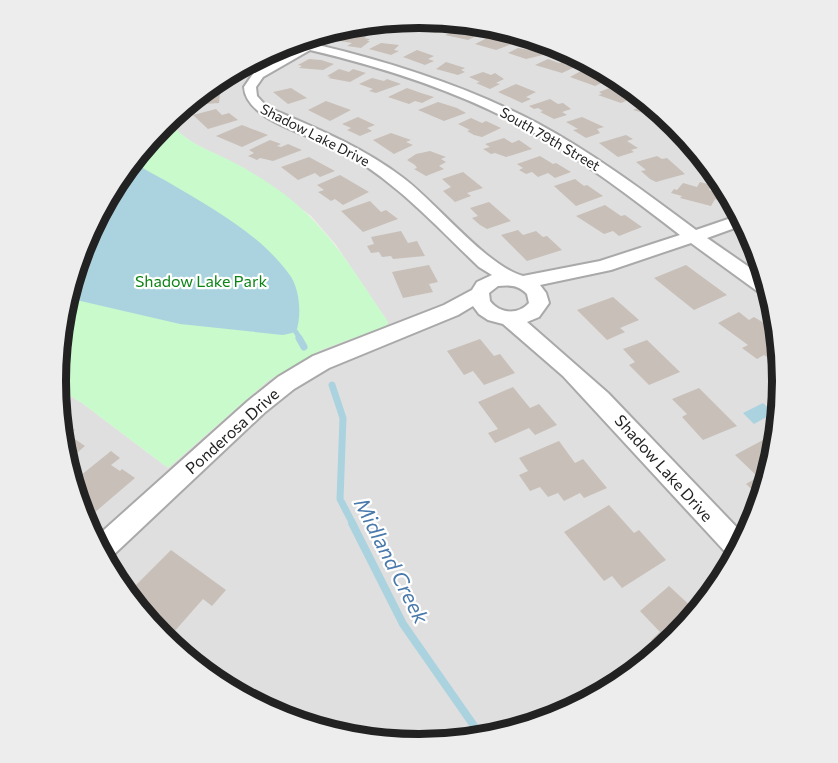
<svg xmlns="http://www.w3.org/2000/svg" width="838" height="763" font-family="Commissioner,sans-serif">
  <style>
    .residential { fill: #e0dfdf }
    .park { fill: #c8facc }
    .water { fill: #aad3df }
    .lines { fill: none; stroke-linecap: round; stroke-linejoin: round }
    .stream-far2 { stroke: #aad3df; stroke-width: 5 }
    .stream-far1 { stroke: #aad3df; stroke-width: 7 }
    .stream { stroke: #aad3df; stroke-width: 8 }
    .building { fill: #c7bfb8 }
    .minor-casing { stroke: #a9a9a9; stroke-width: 4 }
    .minor { fill: #fff; fill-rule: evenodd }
    .labels { text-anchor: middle; stroke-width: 4.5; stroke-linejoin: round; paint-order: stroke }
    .far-street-label { font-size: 14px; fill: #222; stroke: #fff }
    .park-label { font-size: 16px; fill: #0c8416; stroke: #fff }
    .street-label { font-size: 16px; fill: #222; stroke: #fff }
    .near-water-label { font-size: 21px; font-style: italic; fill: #4a7aab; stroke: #fff }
    .rim { fill: none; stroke: #222; stroke-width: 8 }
  </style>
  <rect width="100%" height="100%" fill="#f2efe9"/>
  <path class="residential" d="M419 18 558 46 676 125 755 243 782 382 755 521 676 639 558 717 419 745 280 717 162 638 83 520 57 388 82 403 168 468 269 380 321 350 386 326 388 322 336 245 311 216 257 176 192 142 175 130 169 120 280 46Z"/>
  <path class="park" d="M169 120C183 142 207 149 229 160 248 170 267 181 284 194 329 228 357 276 388 322L386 326 321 350 269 380 168 468 82 403 57 388 56 381 83 242 162 124Z"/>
  <path class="water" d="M136 163C146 171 158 176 168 182 210 207 260 234 289 274 300 288 302 316 296 332L283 335 180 324 72 299 83 242Z
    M763 403 774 413 754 424 743 413Z"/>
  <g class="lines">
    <path class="stream-far2" d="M296 332 300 339"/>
    <path class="stream-far1" d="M299 338 304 347
      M332 385 343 418 340 499 353 524"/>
    <path class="stream" d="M352 523 403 624 479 733"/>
  </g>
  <path class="building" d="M428 20 439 23 437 24 448 27 436 33 420 31 424 29 419 28 424 25 420 24Z
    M410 21 403 27 384 26 407 20Z
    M458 30 468 31 480 34 468 40 445 35Z
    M352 35 367 36 364 38 370 39 367 41H370L361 48 347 46 352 43 340 41Z
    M487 38 500 40 512 44 496 50 475 44Z
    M381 43 399 45 394 50 399 51 391 55 369 49Z
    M518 48 530 50 543 55 526 59 508 53Z
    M417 50 434 56 428 59 434 61 425 65 403 57Z
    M309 59 321 60 334 64 323 70 299 68 302 66 298 65Z
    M548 59 559 63 562 62 575 67 562 73 535 65Z
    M446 62 465 68 461 70 465 72 458 75 436 69Z
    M339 69 349 72 353 69 366 73 350 82 328 78 331 77 327 76Z
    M581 71 591 74 608 80 595 86 570 77Z
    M483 72 491 75 495 73 504 79 496 83 500 84 490 89 476 83 480 82 469 77Z
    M372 78 384 81 387 79 401 84 376 93 369 91 373 89 359 84Z
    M516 84 536 92 526 97 531 99 522 103 498 92Z
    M612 87 625 90 635 97 621 103 598 95 602 94 599 92Z
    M291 88 307 98 288 104 273 92Z
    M407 88 421 93 434 97 422 103 415 101 409 104 388 97Z
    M215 89V95L220 94 219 103 191 105Z
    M550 99 558 104 563 103 571 109 562 112 567 115 554 119 540 112 543 111 538 108 534 109 529 106Z
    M326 101 351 110 330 121 308 110Z
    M438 102 457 108 466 113 444 121 418 110Z
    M644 103 647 105 660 114 654 116 633 110 638 108 635 107Z
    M216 109 222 115 229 113 238 120 208 129 193 115Z
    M358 117 375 125 367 128 372 131 360 136 347 130 351 128 342 124Z
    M582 117 604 127 597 129 600 133 586 138 573 130 578 129 566 122Z
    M471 118 482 123 486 121 501 128 482 137 474 135 467 131 470 130 458 124Z
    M242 125 268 135 242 147 216 136Z
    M391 133 411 140 406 142 413 145 394 154 373 140Z
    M626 135 633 139 627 141 638 148 631 150 634 152 618 157 599 143Z
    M504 138 512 143 519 140 532 149 506 157 495 153 491 154 483 149 490 147 485 144Z
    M270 140 281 144 277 146 281 147 288 144 302 150 273 161 260 158 257 160 248 156 254 153 249 150Z
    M430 151 446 157 441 159 446 162 439 166 444 169 426 176 414 169 417 168 415 165 407 160 416 154Z
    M540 156 553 164 556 163 571 172 555 178 548 173 538 177 532 172 526 174 519 170 523 168 517 164Z
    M657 156 662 159 667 158 685 174 656 182 650 179 641 171 646 170 636 162Z
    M309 157 335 171 320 177 315 173 298 180 281 167Z
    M463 172 483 188 467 193 471 196 455 202 443 191 451 187 442 179Z
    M340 175 369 192 343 205 335 199 331 201 318 192 324 190 317 185Z
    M575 179 584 186 587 185 603 196 576 206 554 186Z
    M700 182 712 185 709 190 723 194 725 198 723 202 715 199 711 206 680 198 682 196 671 193 674 189 677 190 683 183 697 187Z
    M370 201 381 212 386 210 398 219 363 232 341 211Z
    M489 202 511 221 487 229 480 225 472 218 478 216 470 208Z
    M605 205 621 216 625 215 642 227 619 236 613 231 604 234 576 216Z
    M518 230 523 235 536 231 543 237 547 236 562 250 527 261 501 235Z
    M401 231 408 243 417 241 425 256 393 259 391 256 382 257 379 252 371 253 367 246 374 244 371 237Z
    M429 265 438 282 429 284 433 292 403 298 392 272Z
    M686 265 727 295 694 310 654 278Z
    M613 297 639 320 620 328 625 332 607 340 577 310Z
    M739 312 749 320 754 317 772 328 777 355 770 359 764 355 757 359 742 348 748 345 718 323Z
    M480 339 494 356 500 354 515 373 484 385 473 371 464 375 447 351Z
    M647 340 680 372 649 385 629 365 635 362 623 349Z
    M513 387 530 408 539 404 557 425 535 435 529 428 495 443 488 433 498 429 478 402Z
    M699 388 737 426 703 440 682 417 687 414 672 399Z
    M66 424 75 430 69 435 85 446 71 458 64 426Z
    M763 440 770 446 760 497 746 484 758 477 735 455Z
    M559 441 575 463 583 459 607 488 584 498 580 493 564 501 558 493 548 497 540 487 530 491 519 475 528 471 519 458Z
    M111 451 120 458 111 465 120 471 122 469 135 478 87 519 82 515 75 480Z
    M609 505 634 533 639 530 666 560 622 588 612 576 604 581 564 532Z
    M171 550 226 590 212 606 203 599 173 633 147 617 130 591Z
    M669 586 695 610 676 639 660 649 651 640 660 632 640 611Z"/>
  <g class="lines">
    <defs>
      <path id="minor" d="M322 37 325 40 318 45C394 63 468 87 537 123 593 153 645 192 696 230L737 216 743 225 707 238 762 276 765 293 757 291 691 243 611 270 540 285 546 293 549 303 539 317 527 322 608 393 745 536 730 557 563 376 503 324 488 320 479 314 473 306 458 315 329 368 294 389 264 413 109 559 95 538 248 401 278 377 313 356 444 305 472 290 477 282 492 275 479 267C434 224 391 176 335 148 308 134 246 120 244 87L255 71 312 39ZM310 50C386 68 461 92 529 130 583 160 632 198 680 235L600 261 523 276C486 266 435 201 402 177 361 146 313 127 267 107L257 96 256 87 263 77ZM498 286C510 285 518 285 527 294L529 303C518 315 500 314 490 301L489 293Z
        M536 41 558 46 570 53H562L537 44Z"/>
    </defs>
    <use href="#minor" class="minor-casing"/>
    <use href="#minor" class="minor"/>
  </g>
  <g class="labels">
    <g class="far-street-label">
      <text transform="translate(315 135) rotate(27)" y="5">Shadow Lake Drive</text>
      <text transform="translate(550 139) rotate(30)" y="5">South 79th Street</text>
    </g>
    <g class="park-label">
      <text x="201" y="287">Shadow Lake Park</text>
    </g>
    <g class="street-label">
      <text transform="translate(232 431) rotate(-42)" y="6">Ponderosa Drive</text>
      <text transform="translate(664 468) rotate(48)" y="6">Shadow Lake Drive</text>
    </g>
    <g class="near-water-label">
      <text transform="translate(391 561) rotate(63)" y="7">Midland Creek</text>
    </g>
  </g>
  <path d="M0 0H838V763H0ZM66 381a353 353 0 1 1 706 0a353 353 0 1 1-706 0Z" fill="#ededed" fill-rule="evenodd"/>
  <path class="rim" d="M66 381a353 353 0 1 1 706 0a353 353 0 1 1-706 0Z"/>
</svg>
